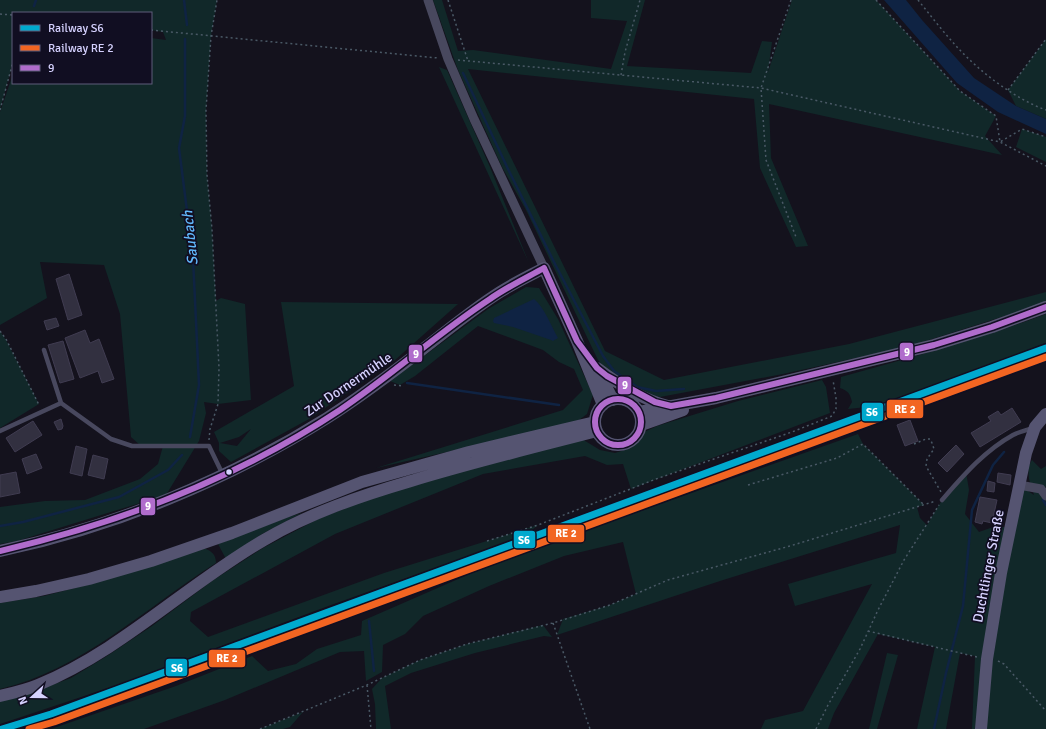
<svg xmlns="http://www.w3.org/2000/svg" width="1046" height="729" font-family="Signika,sans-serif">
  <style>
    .green { fill: #112829; fill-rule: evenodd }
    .water { fill: #0f2343 }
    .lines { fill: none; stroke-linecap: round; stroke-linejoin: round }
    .stream { stroke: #0f2343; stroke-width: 2.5 }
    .building { fill: #323040; stroke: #403c51 }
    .path { stroke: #4a5966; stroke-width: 1.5; stroke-dasharray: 2 3; stroke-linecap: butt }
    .lane { stroke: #48485e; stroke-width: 4.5 }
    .street { stroke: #48485e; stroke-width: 9 }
    .secondary { stroke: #555471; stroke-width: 12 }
    .bus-1-casing { stroke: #110e22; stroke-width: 9 }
    .bus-1 { stroke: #b06ccc; stroke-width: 6 }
    .rail-1-casing { stroke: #110e22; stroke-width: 10 }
    .rail-2-casing { stroke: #110e22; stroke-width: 10 }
    .rail-1 { stroke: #00a9ce; stroke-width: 7 }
    .rail-2 { stroke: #f26522; stroke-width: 7 }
    .bus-dot { fill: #d5d1fe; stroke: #110e22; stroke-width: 1.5 }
    .labels { text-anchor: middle; stroke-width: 3.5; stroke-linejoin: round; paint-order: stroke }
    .street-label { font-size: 14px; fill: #d5d1fe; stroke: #110e22 }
    .water-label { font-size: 15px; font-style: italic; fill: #61b8fb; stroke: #110e22 }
    .line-badge { stroke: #110e22; stroke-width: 1.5 }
    .badge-label { font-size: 11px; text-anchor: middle; font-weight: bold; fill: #fff }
  </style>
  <rect width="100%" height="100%" fill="#14121d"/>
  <path class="green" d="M0 0H217L211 36 206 110 207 175 212 229 216 301 221 298 245 304 251 400 218 404 204 402 206 413 199 441 166 495 17 541 0 544V507L45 501 85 500 140 479 158 464 163 446H141L131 437 120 314 104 265 40 262 47 298 0 325V112L13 74V83H151V38L166 40 163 32 151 30V13H13V62L0 110Z
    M433 0H442L458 51 473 50 611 69 627 21 591 18V0H645L627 66 751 73 762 41 772 42 768 72 792 0H876L960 91 996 116 985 136 1002 155 769 104 771 158 808 246 796 247 760 168 754 99 468 69 605 351 664 380 849 344 1046 292V303L910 346 783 374 660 397 641 392 607 371 598 360 526 210 502 167 458 70Z
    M1046 39V119L1016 106 1008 90Z
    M439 67 447 70 490 167 529 263Z
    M1022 129 1046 137V162L1016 147Z
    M526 287 539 288 558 319 593 395 587 414 575 423 376 468 563 410 583 390 574 369 559 362 543 350 478 326 415 376 400 385 390 381 488 309Z
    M281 302 458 304 395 360 309 419 231 462 219 451V443L214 432 294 386ZM251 429 237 446 220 443 239 437Z
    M1046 314V343L876 406 848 409 852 402C850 393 848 391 840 388L841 377C910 358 979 339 1046 314Z
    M0 331 6 340 39 404 0 428Z
    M822 380 826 387 830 413 631 489 623 464 607 465 585 456 483 474 335 534 191 612 190 621 208 637 384 573 538 525 525 536 331 605 117 685 0 724V700L33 692 71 678 107 656 152 626 212 581 263 548 318 519 389 491 582 439 600 450 615 453 631 448 644 432 657 426 738 401Z
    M858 434 863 444 924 505 917 507 920 518 927 525 942 500 966 472 969 490 965 514 979 532 993 527H1011L1019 485 1034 495 1029 479 1028 467 1032 460 1041 469 1046 466V486L1042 495 1046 501V729H972L975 656 960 653 946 729H917L935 647 878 634 834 713 828 729H761L765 720 803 711 872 584 795 606 788 584 896 553 900 525 720 581 557 635 563 619 610 605 636 594 623 542 564 556 489 586 423 616 405 634 383 645 382 672 366 681 364 651 340 652 225 700 144 729H51L176 686 252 656 268 671 296 664 317 649 361 635 362 621 472 573 618 519Z
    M302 513 262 534 226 559 218 544 288 517Z
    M204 548C211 551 216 554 216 563 148 606 80 671 0 689V603L44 596 98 582Z
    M543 625 552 637 544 636 475 653 411 673 385 686 391 729H376L375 704 372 689 382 678 420 660 467 644Z
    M887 653 898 655 877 729H869Z
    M303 712 290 727 283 729H260Z"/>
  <path class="water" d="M884 0H906L922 20 974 78 1016 106 1046 119V134L998 112 957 83Z
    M534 299C545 308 551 326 558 338L553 341 551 340 513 327 494 323 493 321 494 318Z"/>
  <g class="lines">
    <path class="stream" d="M184 0 187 25
      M34 6 36 0
      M185 39V116L179 148 193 258 199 385 190 437
      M463 73 508 169 555 264 603 356 614 371 637 387 656 391 684 389
      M407 383 559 405
      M1043 500 1046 505
      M0 526 23 522 119 497 168 470 182 455
      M369 621 374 671
      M934 729 946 673 963 606 972 510 993 465 1004 452"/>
  </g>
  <path class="building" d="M69 274 82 315 68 320 56 279Z
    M56 318 59 326 47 330 44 321Z
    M85 330 90 343 99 339 114 379 102 383 98 371 80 378 65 338Z
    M63 341 74 379 60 383 48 345Z
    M1012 408 1021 422 980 447 971 433 991 421 988 417 998 411 1001 415Z
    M61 419 63 426 62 429 58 430 54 422Z
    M910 420 918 441 905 446 897 425Z
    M33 421 42 435 15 452 6 438Z
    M956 445 964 454 947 472 938 463Z
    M76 446 87 449 82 476 70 473Z
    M36 454 42 468 27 474 22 459Z
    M93 455 108 459 104 479 88 475Z
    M16 472 20 493 0 497V475Z
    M998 473 1011 475 1010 485 997 482Z
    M988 481 995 483 994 492 987 491Z
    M980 497 997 500 992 523 983 521 982 524 975 522Z"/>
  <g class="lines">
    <path class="path" d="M448 0 468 61
      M791 0 761 88 766 160 796 237
      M876 0 960 91 996 116 1000 142 1022 129 1046 137
      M918 0C931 16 944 33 958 48 980 72 1015 99 1046 110
      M0 14 13 15
      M151 30 438 58
      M458 60 761 88 1000 142 1046 166
      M621 75 625 52 640 0
      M1008 90 1046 39
      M0 110 13 62
      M0 331 6 339 39 405
      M394 385 404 386
      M209 440 210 429 218 404 219 368 212 229 207 175 206 110 211 36 217 0
      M914 444 926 439H930L932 443 934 449 927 459 926 466 941 492
      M748 485 837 458 863 444 924 505
      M487 541 538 525 656 479 792 432 832 416 836 409V398L833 380
      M553 623 590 729
      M868 631 977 657
      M998 661 1004 664 1046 711
      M367 685 371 729
      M260 729 367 685 420 660 467 644 553 623 610 605 668 580 790 546 936 501
      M816 729 828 705 860 649 878 610 904 560 939 505"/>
    <path class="lane" d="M44 350 61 403
      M0 431 61 403 111 439 132 446H209L223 475
      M942 500C963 476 984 451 1013 435 1019 432 1027 430 1033 428"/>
    <path class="street" d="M428 0 448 59 474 119 544 268
      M1019 485 1041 489 1046 496"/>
    <path class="secondary" d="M597 368C618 384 642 400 668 406
      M597 369 613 400
      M595 422a23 23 0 1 1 46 0a23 23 0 1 1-46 0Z
      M639 412 716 398 934 345 992 327 1046 307
      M641 425 683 410
      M0 551C114 527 228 480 327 418 360 397 392 373 423 349 448 330 473 309 500 292 514 283 529 276 544 268L577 341 603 405
      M0 597 36 591 89 579 151 561 232 533 362 482 469 452 595 422
      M0 696C13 693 26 690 38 685 121 651 186 585 264 540 310 513 360 496 411 481 473 462 535 447 597 431
      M981 729 987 659 1001 573 1026 453 1035 427 1046 414"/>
    <defs>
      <path id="bus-1" d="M544 268 577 341 597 368 607 376 655 402 671 406 716 398 934 345 992 327 1046 307
        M595 422a23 23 0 1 1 46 0a23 23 0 1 1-46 0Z
        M0 551C120 523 237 478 340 410 392 375 438 333 490 299 507 287 526 278 544 268"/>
    </defs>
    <use href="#bus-1" class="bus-1-casing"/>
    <use href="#bus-1" class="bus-1"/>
    <defs>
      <path id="rail-1" d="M2 729 51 714 1046 348"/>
      <path id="rail-2" d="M29 729 54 722 1046 357"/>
    </defs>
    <use href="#rail-1" class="rail-1-casing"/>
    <use href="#rail-2" class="rail-2-casing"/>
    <use href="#rail-1" class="rail-1"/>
    <use href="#rail-2" class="rail-2"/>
  </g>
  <circle class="bus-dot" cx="229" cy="472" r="3.5"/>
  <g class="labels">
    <g class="street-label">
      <text transform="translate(348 384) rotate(-34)" y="5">Zur Dornermühle</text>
      <text transform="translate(988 566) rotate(-79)" y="5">Duchtlinger Straße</text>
    </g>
    <g class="water-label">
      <text transform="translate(190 238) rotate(-96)" y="5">Saubach</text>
    </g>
  </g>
  <g class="line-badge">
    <rect x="899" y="342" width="15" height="19" rx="4" fill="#b06ccc"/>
    <rect x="408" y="344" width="15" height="19" rx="4" fill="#b06ccc"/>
    <rect x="617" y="376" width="15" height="19" rx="4" fill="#b06ccc"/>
    <rect x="886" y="399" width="38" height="20" rx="4" fill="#f26522"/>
    <rect x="861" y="402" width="23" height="20" rx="4" fill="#00a9ce"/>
    <rect x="140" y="497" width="16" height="19" rx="4" fill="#b06ccc"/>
    <rect x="547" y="524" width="38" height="19" rx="4" fill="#f26522"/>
    <rect x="513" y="530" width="23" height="19" rx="4" fill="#00a9ce"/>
    <rect x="208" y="649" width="38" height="19" rx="4" fill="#f26522"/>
    <rect x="165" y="658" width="23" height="19" rx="4" fill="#00a9ce"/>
  </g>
  <g class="badge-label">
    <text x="907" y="356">9</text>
    <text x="416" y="358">9</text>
    <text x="625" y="389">9</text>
    <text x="905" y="413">RE 2</text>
    <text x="872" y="416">S6</text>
    <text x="148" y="510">9</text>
    <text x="566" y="537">RE 2</text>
    <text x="524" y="544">S6</text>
    <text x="227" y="662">RE 2</text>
    <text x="177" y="672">S6</text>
  </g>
  <rect x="12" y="12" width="140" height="72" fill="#110e22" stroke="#5f5c7a"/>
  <rect x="20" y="25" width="20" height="6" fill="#00a9ce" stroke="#5f5c7a"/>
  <text x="48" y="32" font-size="12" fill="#d5d1fe">Railway S6</text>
  <rect x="20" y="45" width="20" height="6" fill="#f26522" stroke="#5f5c7a"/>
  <text x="48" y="52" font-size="12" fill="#d5d1fe">Railway RE 2</text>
  <rect x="20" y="65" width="20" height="6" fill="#b06ccc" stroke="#5f5c7a"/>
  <text x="48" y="72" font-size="12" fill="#d5d1fe">9</text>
  <g transform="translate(32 697) rotate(249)" stroke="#110e22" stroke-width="3" paint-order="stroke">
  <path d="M0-3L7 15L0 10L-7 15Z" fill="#d5d1fe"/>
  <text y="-6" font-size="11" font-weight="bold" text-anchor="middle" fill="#d5d1fe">N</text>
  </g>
</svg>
